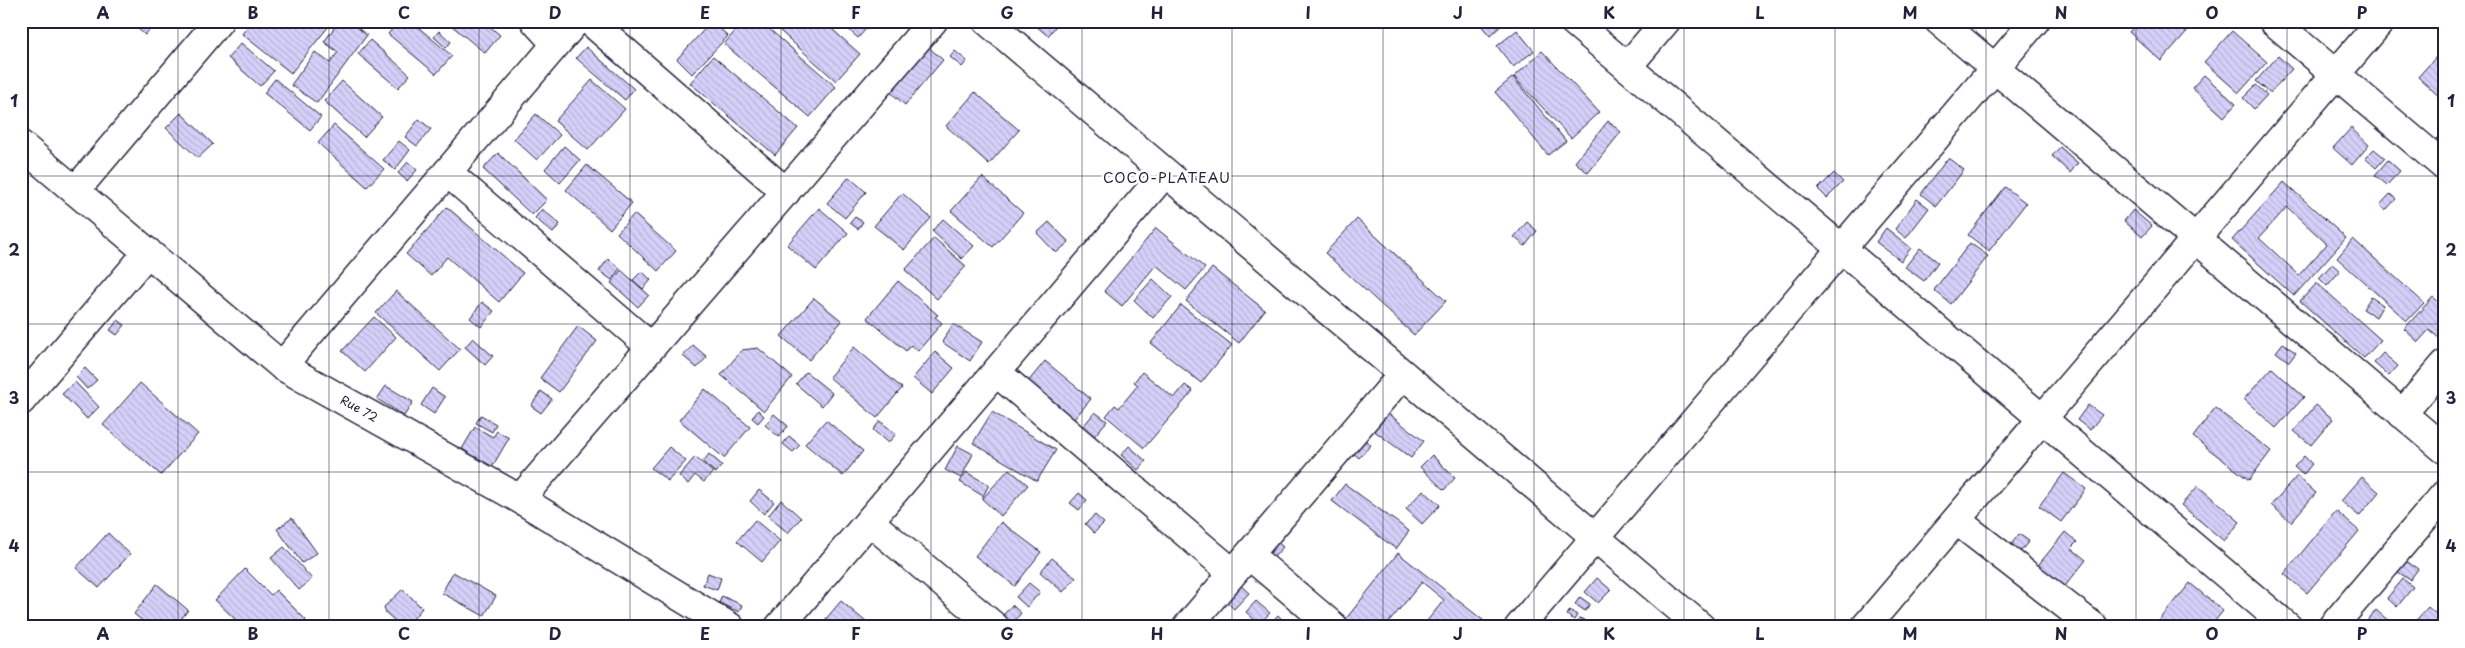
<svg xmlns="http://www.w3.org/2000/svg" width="2465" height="648" font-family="'Playpen Sans',sans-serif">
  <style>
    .building { fill: url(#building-back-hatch); stroke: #22223b; fill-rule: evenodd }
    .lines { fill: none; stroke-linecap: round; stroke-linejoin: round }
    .minor-casing { stroke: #22223b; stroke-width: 31 }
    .minor { stroke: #fff; stroke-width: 28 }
    .grid { fill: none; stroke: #22223b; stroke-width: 1; stroke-opacity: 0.55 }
    .labels { text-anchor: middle; stroke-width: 5; stroke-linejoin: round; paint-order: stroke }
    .street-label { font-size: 12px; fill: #22223b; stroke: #fff }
    .neighbourhood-label { font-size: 14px; letter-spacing: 1px; fill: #22223b; stroke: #fff }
    .neatline { fill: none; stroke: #22223b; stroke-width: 2 }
    .grid-label { font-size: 16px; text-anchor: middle; font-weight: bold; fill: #22223b }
  </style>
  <defs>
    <pattern id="building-back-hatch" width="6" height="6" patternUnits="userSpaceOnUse" patternTransform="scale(1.25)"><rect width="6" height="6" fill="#d5d0f9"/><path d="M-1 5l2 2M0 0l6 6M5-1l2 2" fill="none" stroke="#b7b2d6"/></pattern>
  </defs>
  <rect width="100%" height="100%" fill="#fff"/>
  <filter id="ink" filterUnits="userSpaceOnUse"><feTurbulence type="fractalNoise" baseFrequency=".02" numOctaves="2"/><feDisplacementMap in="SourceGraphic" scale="10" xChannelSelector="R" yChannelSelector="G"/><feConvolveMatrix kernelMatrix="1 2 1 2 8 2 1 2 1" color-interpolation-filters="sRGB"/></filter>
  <g filter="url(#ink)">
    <path class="building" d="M129 21H157L145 35Z
      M252 21H333L291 73 242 34Z
      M339 21H348L367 35 317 103 291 85 315 52 330 63 338 52 324 42Z
      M399 21H411L452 56 436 74 388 34Z
      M446 21H483L500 35 485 53Z
      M712 21 728 36 692 74 677 59Z
      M744 21H760L836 87 810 117 724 44Z
      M769 21H823L860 54 836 81Z
      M839 21H873L858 38Z
      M1030 21H1058L1059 22 1048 36Z
      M1481 21H1503L1504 23 1490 36 1479 23Z
      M2139 21H2196L2161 61 2129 32Z
      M1517 30 1534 51 1513 67 1497 46Z
      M439 31 451 42 446 48 434 37Z
      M2232 31 2267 62 2239 93 2204 62Z
      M370 40 410 75 398 88 358 54Z
      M241 43 274 71 260 86 228 58Z
      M926 45 943 60 905 105 888 90Z
      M586 47 634 89 625 100 576 58Z
      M2444 48V101L2418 77Z
      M955 51 967 61 962 67 950 57Z
      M1542 51 1599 112 1571 138 1514 77Z
      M713 56 798 128 775 155 690 83Z
      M2278 56 2292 69 2270 93 2256 81Z
      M2204 75 2236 104 2224 117 2192 88Z
      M1513 77 1566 141 1548 155 1495 92Z
      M275 79 321 117 310 130 264 93Z
      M592 80 625 109 588 150 555 121Z
      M342 81 382 117 364 137 324 101Z
      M2256 85 2267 95 2254 109 2243 98Z
      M975 92 1019 130 989 164 946 126Z
      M181 113 213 144 198 158 166 128Z
      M536 114 560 135 537 160 514 139Z
      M419 119 431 129 417 146 405 137Z
      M1608 121 1621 132 1588 173 1575 162Z
      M334 125 384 169 367 187 318 143Z
      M2351 128 2369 145 2352 165 2333 148Z
      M2444 132V145L2437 139Z
      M399 141 410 150 395 170 383 160Z
      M564 146 580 160 560 183 545 169Z
      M2060 147 2078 163 2070 173 2052 156Z
      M2374 149 2385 158 2376 168 2365 158Z
      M498 153 547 200 532 215 483 169Z
      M1948 158 1964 170 1936 206 1921 194Z
      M2388 160 2400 171 2387 185 2375 175Z
      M408 162 417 170 407 181 398 173Z
      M587 165 632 203 610 229 566 190Z
      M1834 173 1843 182 1827 198 1818 189Z
      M849 177 866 192 845 218 827 203Z
      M982 177 1023 213 993 247 951 211Z
      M2284 182 2346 238 2294 296 2232 240ZM2287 207 2327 244 2299 275 2259 238Z
      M2005 187 2026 203 1989 251 1968 235Z
      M902 193 931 218 904 250 874 226Z
      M2390 194 2396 199 2385 211 2380 205Z
      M1917 199 1929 208 1906 238 1895 229Z
      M447 207 523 273 499 302 447 257 431 276 406 254Z
      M819 208 848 233 816 270 787 245Z
      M542 209 560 224 553 233 535 218Z
      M2133 210 2152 226 2142 237 2124 221Z
      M634 214 676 251 658 271 617 233Z
      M855 217 863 222 858 229 850 223Z
      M943 219 974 246 962 259 932 231Z
      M1357 219 1446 301 1414 335 1325 253Z
      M1049 222 1069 242 1056 253 1037 233Z
      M1527 222 1537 231 1525 246 1514 237Z
      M1156 228 1205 268 1186 290 1156 265 1122 306 1104 291Z
      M1886 228 1911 248 1901 261 1876 242Z
      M934 238 966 266 937 299 905 270Z
      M2353 239 2424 303 2407 321 2337 258Z
      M1970 243 1988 256 1951 304 1934 290Z
      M1920 248 1938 262 1924 281 1905 267Z
      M608 259 620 268 612 280 599 271Z
      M2332 264 2340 271 2327 286 2319 278Z
      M1212 268 1265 310 1239 343 1186 301Z
      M621 270 649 295 638 307 611 283Z
      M642 271 651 280 643 289 633 280Z
      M1153 279 1172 297 1153 318 1134 300Z
      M898 281 938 315 935 317 942 323 918 351 911 345 906 351 867 318Z
      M2317 283 2381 340 2364 358 2300 301Z
      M396 291 460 349 440 371 376 313Z
      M2371 297 2383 305 2376 317 2363 309Z
      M2433 297 2444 307V333L2439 338 2429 330 2418 342 2404 329Z
      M814 298 842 321 809 360 781 336Z
      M482 302 494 311 481 327 470 318Z
      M1181 305 1232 345 1201 383 1151 343Z
      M374 317 396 337 365 372 342 351Z
      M118 320 125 325 117 335 110 330Z
      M953 324 982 342 970 361 942 342Z
      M578 326 597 341 559 392 540 378Z
      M473 338 493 356 485 365 465 347Z
      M2283 343 2296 353 2289 362 2276 352Z
      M693 345 707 357 697 368 683 356Z
      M854 347 902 388 877 418 829 377Z
      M758 348 792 377 764 411 721 375 742 350Z
      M935 352 954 368 932 394 913 378Z
      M2383 353 2398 366 2389 376 2374 363Z
      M1045 361 1091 399 1069 425 1023 388Z
      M85 368 97 380 87 389 76 377Z
      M2272 368 2304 397 2276 428 2244 399Z
      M806 372 832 393 822 406 796 384Z
      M1142 372 1174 398 1185 385 1193 391 1144 448 1106 416 1115 405 1119 408 1138 385 1134 382Z
      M75 382 99 407 87 419 62 394Z
      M140 383 198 434 161 475 103 425Z
      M386 386 413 402 404 416 377 399Z
      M432 388 445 397 434 414 421 405Z
      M705 389 750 427 724 458 679 420Z
      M541 391 552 399 541 413 531 406Z
      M2088 405 2102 415 2090 430 2077 420Z
      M2316 405 2333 419 2311 445 2294 431Z
      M2215 408 2271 451 2249 480 2193 437Z
      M758 410 764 416 758 423 752 418Z
      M992 412 1056 450 1037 481 973 443Z
      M1095 412 1107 421 1091 440 1080 430Z
      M1386 412 1424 441 1411 458 1373 430Z
      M774 414 788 426 779 437 765 425Z
      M481 415 496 424 492 432 476 423Z
      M826 420 863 451 843 476 805 444Z
      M880 421 896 434 888 443 873 430Z
      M475 427 493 437 497 431 509 438 492 467 462 449Z
      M789 436 800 445 793 452 783 444Z
      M1361 437 1371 445 1359 458 1350 450Z
      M958 446 973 454 961 478 945 470Z
      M1129 446 1146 461 1138 470 1121 455Z
      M669 447 686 461 668 481 651 468Z
      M709 454 722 465 716 473 703 462Z
      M1432 455 1455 478 1444 490 1420 467Z
      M2304 456 2312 464 2303 475 2294 467Z
      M695 457 713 472 704 482 695 475 688 484 679 476Z
      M1009 469 1028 485 1001 516 982 499Z
      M966 472 989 485 983 496 960 482Z
      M2064 473 2086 489 2061 522 2039 506Z
      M2297 476 2316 493 2291 522 2271 505Z
      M2362 477 2379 492 2359 516 2341 501Z
      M1345 484 1409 531 1396 549 1332 501Z
      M2198 486 2240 522 2224 541 2181 505Z
      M759 490 774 502 764 514 750 501Z
      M1423 490 1440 505 1422 524 1406 509Z
      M1079 493 1087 500 1079 510 1070 503Z
      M781 500 801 518 788 533 768 516Z
      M2336 511 2359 531 2307 593 2284 574Z
      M1095 515 1104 523 1094 533 1085 524Z
      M292 518 317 553 302 563 277 529Z
      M755 520 780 541 762 562 737 541Z
      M1001 522 1041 552 1015 586 975 556Z
      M2065 532 2077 542 2071 548 2086 560 2062 590 2035 569Z
      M108 533 130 554 99 588 76 568Z
      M2019 534 2029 541 2019 553 2010 546Z
      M1274 539 1283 547 1273 558 1264 550Z
      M284 547 312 579 299 590 271 558Z
      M1398 553 1484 621 1480 627H1422L1444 600 1422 582 1385 627H1354L1345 620Z
      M1052 558 1076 578 1063 592 1040 572Z
      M2406 561 2418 569 2410 580 2398 572Z
      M245 569 271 595 276 590 306 620 300 627H240L241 625 215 600Z
      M453 572 496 596 484 616 442 593Z
      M708 573 721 578 717 590 703 585Z
      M1597 578 1611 590 1598 603 1585 592Z
      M2403 579 2413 587 2397 607 2387 598Z
      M1029 583 1040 592 1027 607 1016 597Z
      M1238 583 1249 593 1234 609 1223 598Z
      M2190 583 2223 611 2210 627H2154Z
      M157 584 188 610 175 627H150L134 614Z
      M403 589 422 608 409 624 402 627 386 613 384 607Z
      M722 596 742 605 739 612 719 603Z
      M1580 597 1590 604 1585 611 1575 604Z
      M841 601 872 627H819Z
      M1256 601 1270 613 1259 624 1246 612Z
      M1012 605 1021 613 1016 619 1025 627H1007L999 620Z
      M2428 607 2444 621V627H2410Z
      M1570 610 1577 615 1574 620 1567 615Z
      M2376 610 2390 622 2386 627H2362Z
      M1208 613 1218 621 1213 627H1196Z
      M1278 615 1289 627H1266Z
      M1579 618 1585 620 1582 626 1577 624Z"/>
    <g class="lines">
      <defs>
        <path id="minor" d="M535 21 556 44
          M590 21 786 192
          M987 21 1701 627
          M1573 21 2288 627
          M1939 21 2444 449
          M2273 21 2444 166
          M1627 67 1666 21
          M21 145 282 366 520 499 730 627
          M447 172 651 347
          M75 191 219 21
          M282 366 576 21
          M996 372 1233 573
          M21 401 148 252
          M2402 414 2444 365
          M520 499 933 21
          M1956 520 2094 627
          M869 521 995 627
          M1249 555 1334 627
          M779 627 1165 173
          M1187 627 1403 374
          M1519 627 2035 21
          M1865 627 2381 21
          M2332 627 2444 495"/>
      </defs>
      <use href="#minor" class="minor-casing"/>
      <use href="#minor" class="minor"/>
    </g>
  </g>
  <path class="grid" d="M178 21V627M329 21V627M479 21V627M630 21V627M781 21V627M931 21V627M1082 21V627M1232 21V627M1383 21V627M1534 21V627M1684 21V627M1835 21V627M1986 21V627M2136 21V627M2287 21V627M21 176H2444M21 324H2444M21 472H2444"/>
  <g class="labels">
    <g class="street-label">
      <text transform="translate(359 409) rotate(29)" y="4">Rue 72</text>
    </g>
    <g class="neighbourhood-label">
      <text x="1167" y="183">COCO-PLATEAU</text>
    </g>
  </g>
  <rect width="2465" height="648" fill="none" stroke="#fff" stroke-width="55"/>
  <rect x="28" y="28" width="2410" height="592" class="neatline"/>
  <g class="grid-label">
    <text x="103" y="19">A</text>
    <text x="253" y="19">B</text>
    <text x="404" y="19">C</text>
    <text x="555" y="19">D</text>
    <text x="705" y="19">E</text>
    <text x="856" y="19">F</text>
    <text x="1007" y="19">G</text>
    <text x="1157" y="19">H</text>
    <text x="1308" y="19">I</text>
    <text x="1458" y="19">J</text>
    <text x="1609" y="19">K</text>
    <text x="1760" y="19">L</text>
    <text x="1910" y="19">M</text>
    <text x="2061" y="19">N</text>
    <text x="2212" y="19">O</text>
    <text x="2362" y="19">P</text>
    <text x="14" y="107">1</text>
    <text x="2451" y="107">1</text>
    <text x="14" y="256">2</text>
    <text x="2451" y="256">2</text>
    <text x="14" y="404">3</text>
    <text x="2451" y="404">3</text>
    <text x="14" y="552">4</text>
    <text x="2451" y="552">4</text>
    <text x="103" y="640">A</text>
    <text x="253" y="640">B</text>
    <text x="404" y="640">C</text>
    <text x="555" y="640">D</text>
    <text x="705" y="640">E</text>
    <text x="856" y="640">F</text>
    <text x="1007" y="640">G</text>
    <text x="1157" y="640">H</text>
    <text x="1308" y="640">I</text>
    <text x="1458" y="640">J</text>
    <text x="1609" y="640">K</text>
    <text x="1760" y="640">L</text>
    <text x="1910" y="640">M</text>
    <text x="2061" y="640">N</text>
    <text x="2212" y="640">O</text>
    <text x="2362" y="640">P</text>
  </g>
</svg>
